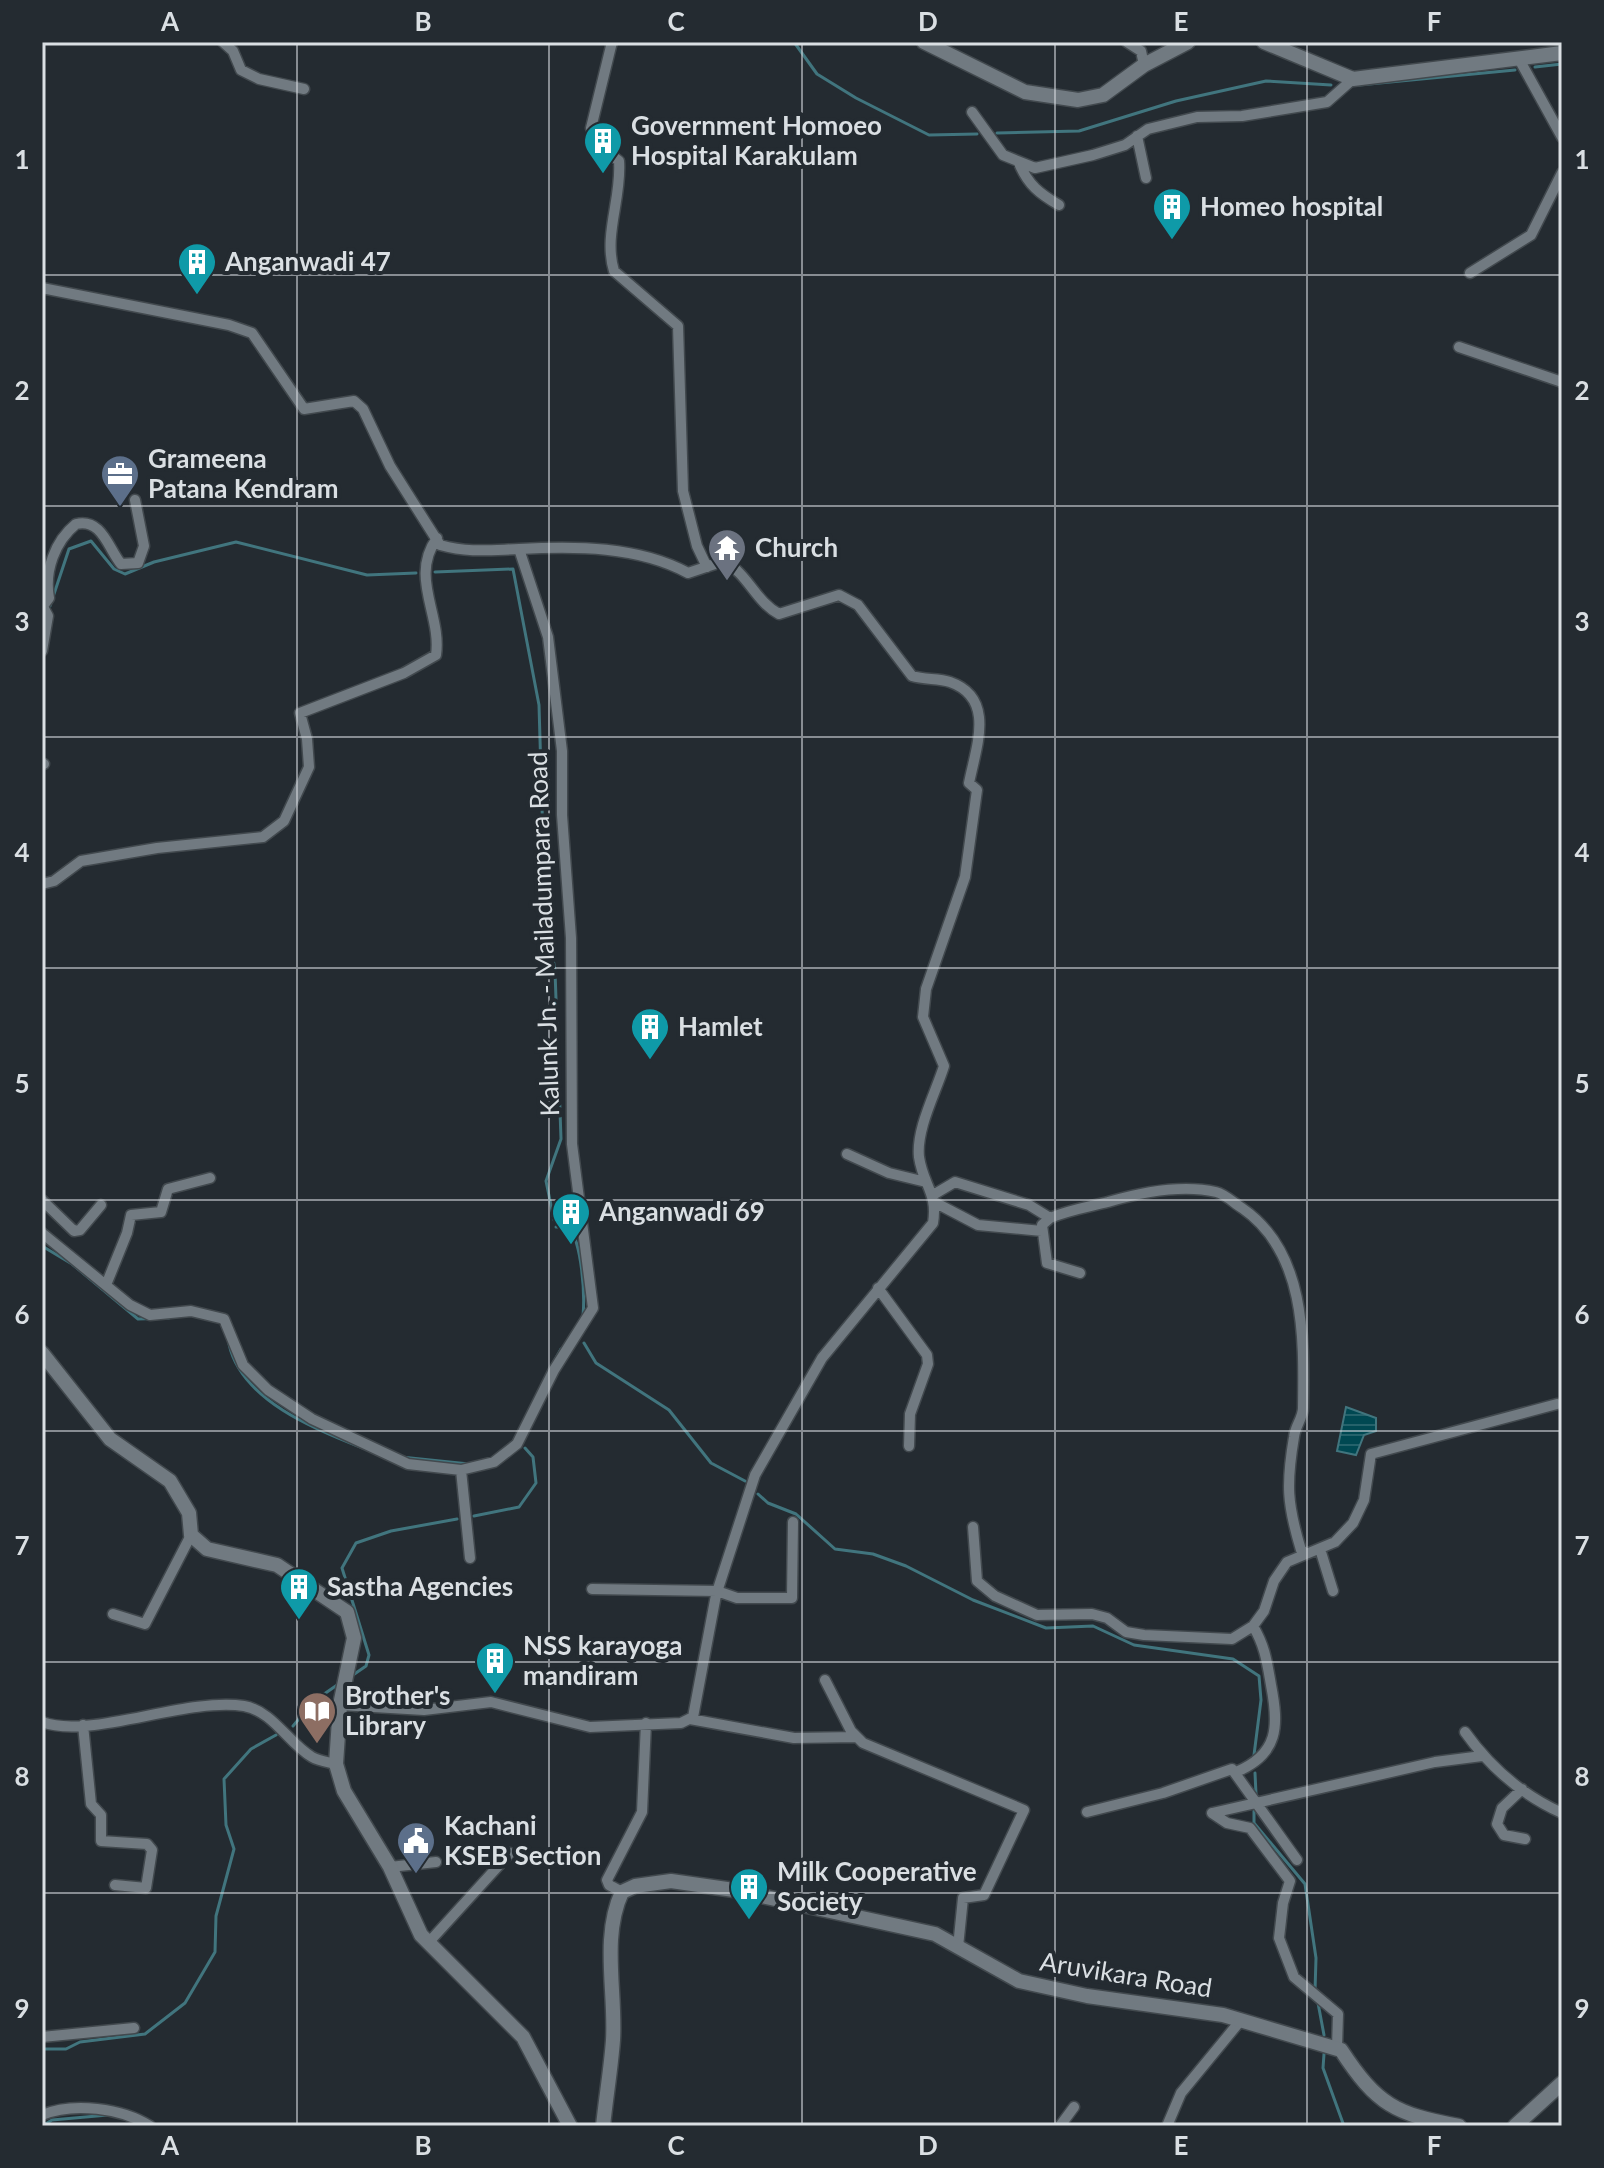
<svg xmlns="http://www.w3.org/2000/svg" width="1604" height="2168" font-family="Lato,sans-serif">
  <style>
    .water { fill: url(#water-rules); stroke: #41757e; stroke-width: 2 }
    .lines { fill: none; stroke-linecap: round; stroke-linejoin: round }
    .stream { stroke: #41757e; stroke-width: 3 }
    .minor-casing { stroke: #42494e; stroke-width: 13 }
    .secondary-casing { stroke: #42494e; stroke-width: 17 }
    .minor { stroke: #717a81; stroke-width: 10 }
    .secondary { stroke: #717a81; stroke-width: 14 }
    .grid { fill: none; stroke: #dadfe3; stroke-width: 2; stroke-opacity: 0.55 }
    .labels { text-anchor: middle; stroke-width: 8; stroke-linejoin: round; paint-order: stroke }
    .poi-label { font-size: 26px; font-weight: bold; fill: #dadfe3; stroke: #242b31; text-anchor: start }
    .street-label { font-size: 26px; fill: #dadfe3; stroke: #242b31 }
    .neatline { fill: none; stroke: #dadfe3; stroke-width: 3 }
    .grid-label { font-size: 26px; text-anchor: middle; font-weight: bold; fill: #dadfe3 }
  </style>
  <defs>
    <pattern id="water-rules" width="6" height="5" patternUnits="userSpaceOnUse" patternTransform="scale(2)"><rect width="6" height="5" fill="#004852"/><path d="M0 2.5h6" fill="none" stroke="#25626b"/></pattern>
  </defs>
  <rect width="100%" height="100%" fill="#242b31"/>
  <path class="water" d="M1346 1407 1376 1418V1431L1364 1435 1356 1455 1337 1451Z"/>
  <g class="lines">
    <path class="stream" d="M794 42 817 74 856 98 929 135 977 134
      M1535 67 1562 64
      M1359 85 1515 70
      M997 133 1079 131 1176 101 1266 81 1331 85
      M435 572 513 569 539 705 545 908 555 971 561 1139 546 1181 554 1220
      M50 606 69 549 91 541 114 569 125 574 154 562 236 542 367 575 416 573
      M556 1227H569C582 1244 585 1294 583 1316
      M42 1246 72 1264 138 1319 169 1318
      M584 1343 596 1363 669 1410 711 1463 745 1481
      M229 1344C241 1400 316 1430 363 1448
      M547 1374 561 1349
      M401 1457 469 1464
      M758 1494 768 1503 796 1514 835 1549 873 1554 906 1566 973 1600 1046 1628 1093 1626 1134 1645 1233 1659 1259 1676 1261 1700 1254 1755
      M474 1516 519 1507 536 1483 533 1457 525 1448
      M353 1675 366 1666 369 1655 342 1568 356 1543 391 1531 457 1519
      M293 1726 314 1701 340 1683
      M1255 1773 1256 1794
      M1254 1811V1823L1305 1884 1316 1958 1315 1991
      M1318 2003 1324 2035
      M42 2049H66L80 2042 145 2034 185 2003 215 1952 216 1916 234 1849 226 1825 224 1779 251 1749 276 1735
      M1324 2054 1323 2068 1344 2126
      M42 2126 52 2120 108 2115"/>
    <defs>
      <path id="minor" d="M223 42 233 51 241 70 259 79 304 89
        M612 42 591 128 596 143 619 161C622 198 603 235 614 271L678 326 683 491 697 546 707 567
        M1127 42 1141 51 1144 65
        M1519 59 1562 137
        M972 112 1003 155 1035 168 1093 155 1125 145 1148 129 1197 117 1242 116 1327 102 1353 79
        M1137 136 1146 178
        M1019 163C1028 185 1040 194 1059 205
        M1470 273 1531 235 1562 173
        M42 288 229 325 252 333 304 409 354 401 363 409 390 466 440 545C469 553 490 550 519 549 576 546 638 546 688 573L724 561C748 574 756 602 779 614L839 595 858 605 912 676C925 680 938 678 950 682 996 698 976 747 969 783L977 790 965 877 926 989 923 1017 944 1066C936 1092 916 1129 919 1157 923 1185 938 1193 933 1223L822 1358 755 1475 716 1595 693 1717 681 1723 590 1727 491 1702 424 1710 340 1705
        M1459 347 1562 382
        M42 605 48 616 42 651
        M43 606 49 598C44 571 55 541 76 524 102 518 108 548 121 564L138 563 144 546 135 500
        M42 764H44
        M42 884 54 881 81 861 157 848 263 837 284 821 309 767 307 739 300 713 404 673 436 655C442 615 409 577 437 538
        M847 1154 889 1173 926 1182
        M933 1195 955 1182 1029 1205 1050 1218C1069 1210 1088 1207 1108 1202 1142 1192 1181 1184 1216 1192 1225 1194 1234 1203 1242 1208 1306 1252 1304 1338 1303 1408 1303 1418 1295 1426 1294 1437 1286 1484 1287 1504 1301 1550L1306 1553
        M42 1200 74 1231 80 1230 101 1205
        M936 1203 978 1225 1042 1231
        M1050 1218 1042 1225 1047 1263 1080 1273
        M42 1233 130 1305 150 1315 191 1311 224 1319 243 1365 268 1390 312 1419 408 1464 461 1470 494 1462 517 1444 554 1370 593 1308 572 1144 571 938 562 815V751L548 637 519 549
        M106 1285 127 1233 131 1215 161 1212 168 1189 210 1178
        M878 1288 927 1355 928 1364 910 1414 909 1446
        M461 1470 470 1558
        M973 1527 977 1581 995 1596 1037 1615 1092 1614 1107 1618 1126 1632 1144 1635 1232 1639 1253 1626 1264 1611 1274 1581 1287 1562 1335 1542 1353 1523 1364 1500 1371 1454 1557 1404
        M1320 1549 1333 1591
        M592 1589 717 1591 737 1598H792L793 1522
        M113 1614 145 1624 191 1535
        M825 1680 851 1731 863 1743 1024 1810 984 1895 963 1898 958 1947
        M690 1719 794 1738 856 1737
        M42 1722C90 1740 185 1697 244 1706 273 1711 289 1744 312 1757 319 1761 328 1762 336 1764
        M83 1725 91 1804 101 1815V1841L147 1844 152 1850 146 1888 115 1885
        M1465 1732C1490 1767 1522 1795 1562 1813
        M1236 1772C1279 1754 1279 1726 1271 1685 1267 1662 1265 1646 1253 1626
        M1522 1789 1502 1808 1497 1824 1504 1835 1525 1839
        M1087 1812 1163 1793 1232 1769 1297 1860
        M1212 1813 1227 1823 1250 1828 1290 1881 1283 1903 1279 1938 1294 1977 1338 2014 1337 2048
        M1212 1813 1435 1762 1482 1756
        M390 1867 436 1862
        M622 1892 609 1885 607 1880 642 1812 646 1723
        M429 1942 510 1853
        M42 2037 134 2028
        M42 2115C73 2102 122 2108 150 2126
        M1060 2126 1074 2107
        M1167 2126 1181 2093 1241 2020"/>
      <path id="secondary" d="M924 42 1025 92 1078 100 1103 95 1144 65 1188 42
        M1264 42 1353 79 1562 53
        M42 1353 110 1439 170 1481 189 1513 191 1535 207 1549 277 1565 347 1612 354 1638 340 1705 336 1764 344 1791 390 1867 421 1935 523 2037 570 2126
        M603 2126C606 2097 611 2068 613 2040 616 1992 601 1937 622 1892L635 1886 671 1881 734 1890 935 1934 1019 1981 1087 1996 1223 2015 1341 2050C1377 2105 1395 2114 1459 2126
        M1515 2126 1562 2083"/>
    </defs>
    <use href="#minor" class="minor-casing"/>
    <use href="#secondary" class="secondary-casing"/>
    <use href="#minor" class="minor"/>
    <use href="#secondary" class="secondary"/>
  </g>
  <path class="grid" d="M297 42V2126M549 42V2126M802 42V2126M1055 42V2126M1307 42V2126M42 275H1562M42 506H1562M42 737H1562M42 968H1562M42 1200H1562M42 1431H1562M42 1662H1562M42 1893H1562"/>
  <defs>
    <symbol id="building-pin" viewBox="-11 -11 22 30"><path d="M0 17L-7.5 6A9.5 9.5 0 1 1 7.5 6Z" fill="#0f9aa8" stroke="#242b31"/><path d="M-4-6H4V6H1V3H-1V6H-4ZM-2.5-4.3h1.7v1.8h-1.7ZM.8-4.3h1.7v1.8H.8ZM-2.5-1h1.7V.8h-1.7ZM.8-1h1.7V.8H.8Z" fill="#fff"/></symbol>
    <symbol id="office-pin" viewBox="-11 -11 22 30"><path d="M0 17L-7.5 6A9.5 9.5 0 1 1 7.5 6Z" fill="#5c6f8a" stroke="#242b31"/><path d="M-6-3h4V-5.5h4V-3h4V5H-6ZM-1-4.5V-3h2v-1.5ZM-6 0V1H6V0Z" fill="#fff"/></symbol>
    <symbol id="temple-pin" viewBox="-11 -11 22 30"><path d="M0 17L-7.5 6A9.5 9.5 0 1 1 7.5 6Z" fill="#6b7280" stroke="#242b31"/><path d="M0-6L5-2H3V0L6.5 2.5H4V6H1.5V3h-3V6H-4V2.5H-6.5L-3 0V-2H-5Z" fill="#fff"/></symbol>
    <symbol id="library-pin" viewBox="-11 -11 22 30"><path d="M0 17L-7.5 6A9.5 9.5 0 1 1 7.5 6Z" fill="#8d6e63" stroke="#242b31"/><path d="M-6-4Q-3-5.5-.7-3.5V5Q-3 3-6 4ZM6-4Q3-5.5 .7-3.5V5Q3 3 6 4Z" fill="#fff"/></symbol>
    <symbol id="civic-pin" viewBox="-11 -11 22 30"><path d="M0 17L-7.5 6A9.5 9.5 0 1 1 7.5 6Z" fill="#5c6f8a" stroke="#242b31"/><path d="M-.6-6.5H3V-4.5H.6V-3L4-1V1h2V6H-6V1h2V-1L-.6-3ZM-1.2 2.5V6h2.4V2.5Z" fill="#fff"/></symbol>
  </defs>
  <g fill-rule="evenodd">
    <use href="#building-pin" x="581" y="119" width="44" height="60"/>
    <use href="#building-pin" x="1150" y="185" width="44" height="60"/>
    <use href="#building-pin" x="175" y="240" width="44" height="60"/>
    <use href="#office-pin" x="98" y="452" width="44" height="60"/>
    <use href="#temple-pin" x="705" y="526" width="44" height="60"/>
    <use href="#building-pin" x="628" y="1005" width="44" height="60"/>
    <use href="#building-pin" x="549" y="1190" width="44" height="60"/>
    <use href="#building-pin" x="277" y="1565" width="44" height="60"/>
    <use href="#building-pin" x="473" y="1639" width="44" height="60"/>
    <use href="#library-pin" x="295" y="1689" width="44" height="60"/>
    <use href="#civic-pin" x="394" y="1819" width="44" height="60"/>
    <use href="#building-pin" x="727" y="1865" width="44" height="60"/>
  </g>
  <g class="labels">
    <g class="poi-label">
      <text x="631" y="135">Government Homoeo<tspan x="631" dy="30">Hospital Karakulam</tspan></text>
      <text x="1200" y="216">Homeo hospital</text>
      <text x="225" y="271">Anganwadi 47</text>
      <text x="148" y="468">Grameena<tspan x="148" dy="30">Patana Kendram</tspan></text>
      <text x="755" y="557">Church</text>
      <text x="678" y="1036">Hamlet</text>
      <text x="599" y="1221">Anganwadi 69</text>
      <text x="327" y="1596">Sastha Agencies</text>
      <text x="523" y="1655">NSS karayoga<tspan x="523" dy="30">mandiram</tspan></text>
      <text x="345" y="1705">Brother's<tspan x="345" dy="30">Library</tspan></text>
      <text x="444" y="1835">Kachani<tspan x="444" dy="30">KSEB Section</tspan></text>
      <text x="777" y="1881">Milk Cooperative<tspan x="777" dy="30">Society</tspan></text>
    </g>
    <g class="street-label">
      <text transform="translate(544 934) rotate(-92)" y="9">Kalunk Jn. - Mailadumpara Road</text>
      <text transform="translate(1126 1975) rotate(9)" y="9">Aruvikara Road</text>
    </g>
  </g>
  <rect width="1604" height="2168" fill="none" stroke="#242b31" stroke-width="88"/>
  <rect x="44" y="44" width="1516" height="2080" class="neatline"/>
  <g class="grid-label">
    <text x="170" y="31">A</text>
    <text x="423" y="31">B</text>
    <text x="676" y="31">C</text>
    <text x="928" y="31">D</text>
    <text x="1181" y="31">E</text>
    <text x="1434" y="31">F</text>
    <text x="22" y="169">1</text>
    <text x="1582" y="169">1</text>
    <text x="22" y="400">2</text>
    <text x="1582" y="400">2</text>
    <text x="22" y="631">3</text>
    <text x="1582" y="631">3</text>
    <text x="22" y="862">4</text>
    <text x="1582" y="862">4</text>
    <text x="22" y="1093">5</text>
    <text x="1582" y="1093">5</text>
    <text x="22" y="1324">6</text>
    <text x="1582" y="1324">6</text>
    <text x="22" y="1555">7</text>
    <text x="1582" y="1555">7</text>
    <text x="22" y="1786">8</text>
    <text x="1582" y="1786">8</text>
    <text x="22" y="2018">9</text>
    <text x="1582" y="2018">9</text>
    <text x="170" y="2155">A</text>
    <text x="423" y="2155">B</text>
    <text x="676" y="2155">C</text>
    <text x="928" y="2155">D</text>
    <text x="1181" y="2155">E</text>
    <text x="1434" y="2155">F</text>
  </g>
</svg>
